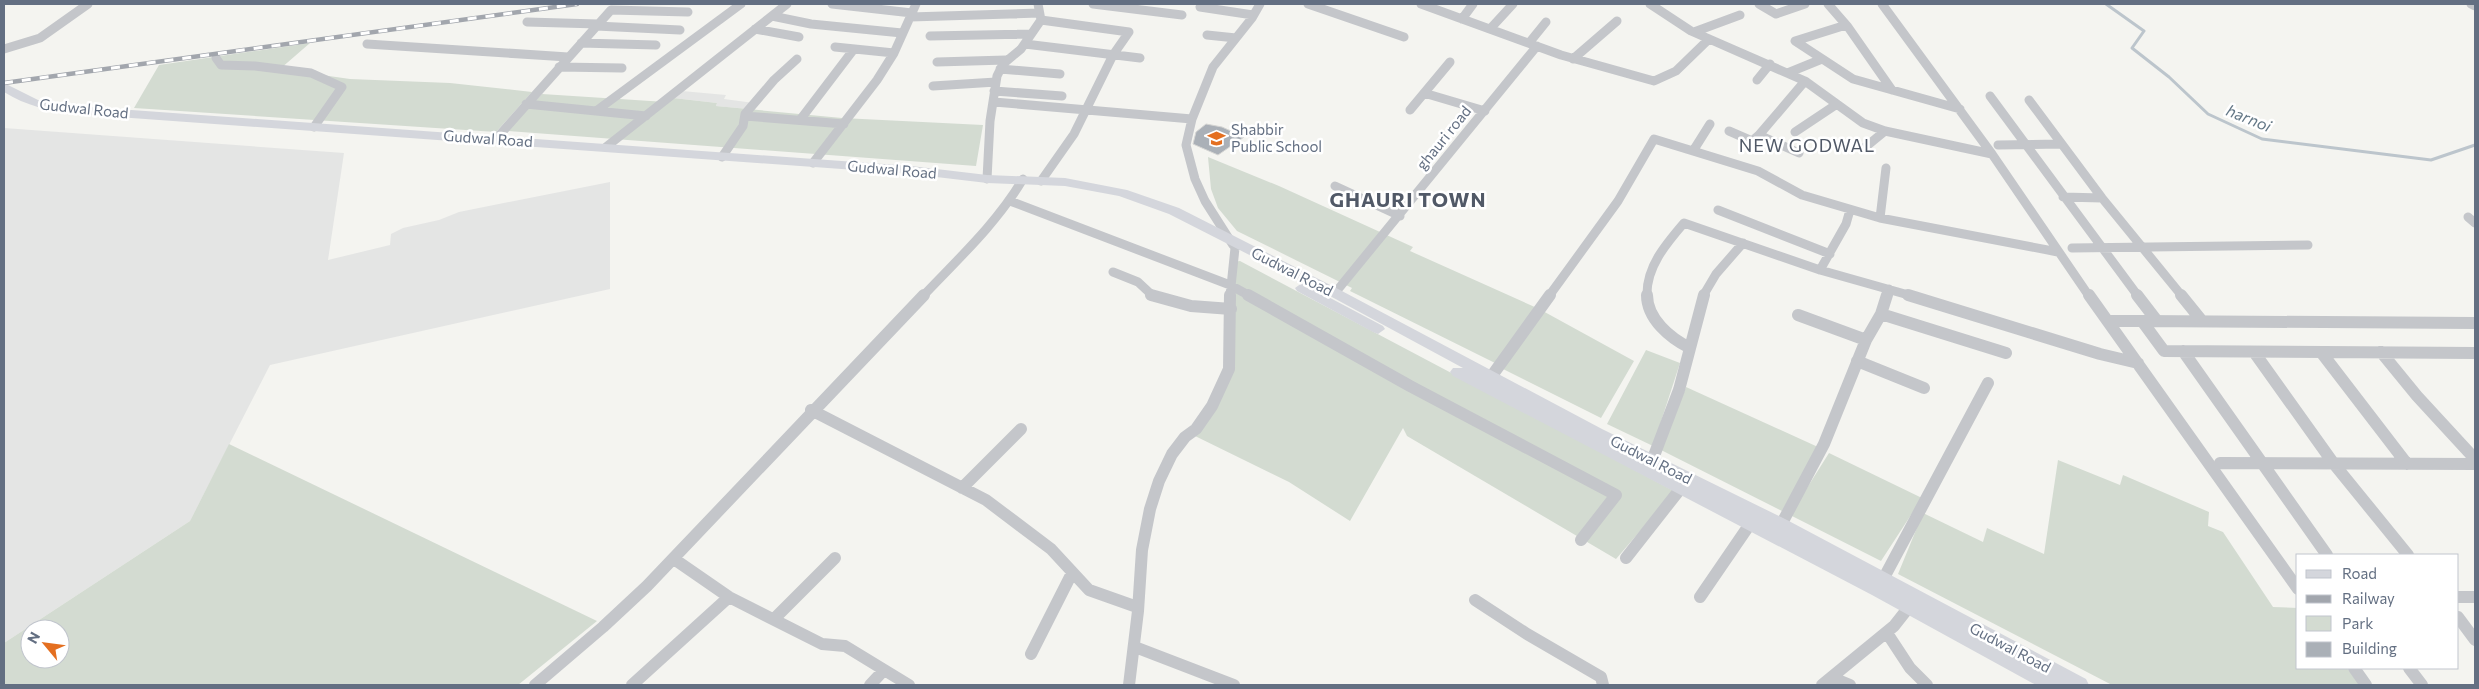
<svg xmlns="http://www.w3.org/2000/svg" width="2479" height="689" font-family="Commissioner,sans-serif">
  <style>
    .built { fill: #e4e5e4 }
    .green { fill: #d3dbd1; fill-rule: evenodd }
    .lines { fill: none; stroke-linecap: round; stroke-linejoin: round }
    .stream { stroke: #bcc5cc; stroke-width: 3 }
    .building { fill: #aab0b7; stroke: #d5d5d3 }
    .street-far1 { stroke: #c4c6ca; stroke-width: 9 }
    .street { stroke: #c4c6ca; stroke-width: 12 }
    .secondary { fill: #d4d6dc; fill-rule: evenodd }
    .rail-casing { stroke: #a2a6ad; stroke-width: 4.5 }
    .rail { stroke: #fff; stroke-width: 3; stroke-dasharray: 9; stroke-linecap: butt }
    .labels { text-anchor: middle; stroke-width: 5; stroke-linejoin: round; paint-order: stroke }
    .street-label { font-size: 15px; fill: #636f82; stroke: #fff }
    .poi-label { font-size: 15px; fill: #636f82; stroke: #fff; text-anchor: start }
    .water-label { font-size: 16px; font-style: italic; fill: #637786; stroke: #fff }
    .quarter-label { font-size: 18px; letter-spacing: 1px; fill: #515967; stroke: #fff }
    .district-label { font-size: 20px; font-weight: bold; letter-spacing: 1px; fill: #515967; stroke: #fff }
  </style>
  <rect width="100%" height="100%" fill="#f4f4f0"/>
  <path class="built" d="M682 91 726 95 724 99 754 103 748 109 716 106 717 103 673 98Z
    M4 128 344 153 328 260 390 245 391 234 403 228 439 220 459 212 610 182V289L270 365 190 521 4 643Z"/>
  <path class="green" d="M310 43 280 69 350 79 450 83 532 92 496 132 134 108 159 65Z
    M542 94 666 102 673 98 717 103 716 106 842 118 983 125 976 166 507 131Z
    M1208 157 1279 186 1413 247 1410 251 1537 308 1495 363 1350 291 1352 288 1237 231 1218 208 1211 189Z
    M1240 261 1672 490 1671 495 1616 559 1407 436 1403 428 1350 521 1289 482 1193 435 1229 367 1233 262Z
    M1541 310 1634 361 1601 418 1501 368Z
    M1646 350 1680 363 1653 446 1607 424Z
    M1686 387 1818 447 1782 511 1661 450Z
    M229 444 597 621 518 685H4V643L190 521ZM30 629H60V659H30Z
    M1829 453 1922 498 1881 561 1790 515Z
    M2058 460 2120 485 2123 475 2209 512 2208 526 2223 532 2273 607 2298 608V668H2347L2360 685H2112L1898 574 1923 513 1983 542 1987 528 2044 554Z"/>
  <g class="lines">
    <path class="stream" d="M2106 4 2144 31 2132 48 2169 77 2208 114 2262 139 2431 160 2475 145"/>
  </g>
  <path class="building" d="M1206 124 1222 127 1244 137 1218 155 1193 144 1196 132Z"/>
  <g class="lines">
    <path class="street-far1" d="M832 4 912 13
      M1093 4 1182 15
      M1308 4 1404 37
      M1421 4 1561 55 1654 81 1676 71 1709 39
      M1650 4 1691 31 1805 81 1863 123 1885 131 1992 154
      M1759 4 1776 14 1805 4
      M1828 4 1848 27 1892 90
      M1882 4 1992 154 2089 296
      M2471 4 2475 6
      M1200 7 1253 15
      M772 16 811 24 902 33
      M910 17 1039 13
      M1462 19 1473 4
      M1041 20 1129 32 1113 55 1074 134 1041 181
      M527 22 598 24
      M1846 25 1795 41 1853 79 1960 109
      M596 26 680 30
      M755 29 799 37
      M1490 29 1513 4
      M1694 32 1740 15
      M1207 35 1236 38
      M930 36 1031 34
      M581 43 656 45
      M1529 43 1546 22
      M367 44 568 57
      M1025 44 1140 58
      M835 47 894 53
      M4 49 40 38 88 4
      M216 58 221 65 255 66 311 73 342 87 314 127
      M1573 59 1617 21
      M937 62 1006 60
      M559 67 622 68
      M1000 69 1060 74
      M1790 72 1822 59
      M1757 80 1770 64
      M933 86 996 82
      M994 91 1062 96
      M1424 93 1485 111
      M1990 96 2138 296
      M2029 100 2102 198 2182 296
      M994 102 1192 119
      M526 104 646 116
      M1410 110 1450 62
      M596 111 741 4
      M745 116 844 124
      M800 120 854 49
      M1729 131 1752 141 1759 135
      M1795 132 1837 104
      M496 139 611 10 688 12
      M1998 145 2060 144
      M606 147 787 4
      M1863 149 1885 131
      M1693 151 1710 124
      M1799 153 1759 135 1805 81
      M722 157 743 126 745 114 774 80 797 59
      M813 163 877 80 894 53 916 4
      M987 179 990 121 997 76 1003 64 1021 49 1041 20 1038 4
      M1335 186 1400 216
      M2063 197 2102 198
      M1010 201 1230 285 1250 296
      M1718 210 1830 254
      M2468 217 2475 223
      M1880 218 1886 168
      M1233 245 1205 201 1195 179 1186 145 1192 119 1213 67 1252 18 1260 4
      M2072 248 2308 245
      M1820 270 1846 224 1850 210
      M1113 272 1138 282 1153 296
      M1335 293 1537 46
      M923 296C958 259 997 223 1023 179
      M1230 296 1235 248 1239 245
      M1549 296 1618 201 1654 139 1758 171 1802 195 1880 218 2058 252
      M1647 296C1646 267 1666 244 1684 223L1820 270 1912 296
      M1703 296 1716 274 1743 243
      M1887 296 1889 289"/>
    <path class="street" d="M1151 295 1191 306 1231 309
      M1248 295 1410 386 1616 495 1581 540
      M1647 295C1647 319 1670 338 1690 348
      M1908 295 2100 354 2138 363
      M2089 295 2298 589
      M2137 295 2157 321
      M2181 295 2202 321
      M1881 314 2006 353
      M2108 321H2142
      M2475 323 2142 321 2164 351 2475 353
      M1866 340 1881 314 1887 295
      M2183 351 2327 555
      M2254 352 2334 464 2408 555
      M2321 352 2407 464
      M2381 352 2417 396 2475 459
      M1857 361 1924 388
      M1491 377 1550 295
      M811 410 986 500 1051 549 1089 590 1137 607
      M1652 461 1679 390 1704 295
      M2220 463 2475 464
      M962 488 1021 429
      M1781 525 1824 444 1866 340 1798 315
      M1626 558 1681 488
      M674 559 729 597 822 644 845 646 909 685
      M1879 587 1988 383
      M1700 597 1750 524
      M2458 597H2475
      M1475 600 1527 634 1601 677 1603 685
      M2458 617 2475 640
      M775 618 835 558
      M1887 633 1910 668 1927 685
      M1135 647 1234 685
      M1031 654 1072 573
      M2354 668 2366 685
      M2409 668 2422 685
      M1833 678 1850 685
      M535 685 603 627 647 586 924 295
      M632 685 729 597
      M870 685 884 670
      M1129 685 1138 611 1142 550 1150 509 1159 481 1172 454 1185 437 1196 429 1212 406 1229 369 1230 295
      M1822 685 1894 626 1909 607"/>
    <path class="secondary" d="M4 83 38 100 76 106 911 166 987 175 1065 178 1127 190 1179 208 1340 290 1602 429 1787 520 2086 679 2089 685H2036L1872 595 1453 376 1450 372 1453 368H1463L1330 296 1169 214 1119 196 1065 186 987 183 911 174 76 114C50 111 26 106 4 92Z
      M1302 283 1383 326 1385 329 1378 334 1373 332 1297 291 1295 288Z"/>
    <defs>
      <path id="rail" d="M4 83 577 4"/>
    </defs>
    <use href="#rail" class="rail-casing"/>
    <use href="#rail" class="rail"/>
  </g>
  <defs>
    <symbol id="school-bare" viewBox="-9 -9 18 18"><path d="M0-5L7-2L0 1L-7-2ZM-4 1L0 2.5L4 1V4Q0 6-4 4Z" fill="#e46f20" stroke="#fff" stroke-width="2.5" paint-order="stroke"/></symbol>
  </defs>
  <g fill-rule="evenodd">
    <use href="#school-bare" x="1204" y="126" width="25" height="25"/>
  </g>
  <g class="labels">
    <g class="street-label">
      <text transform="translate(84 109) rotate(6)" y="5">Gudwal Road</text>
      <text transform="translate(1444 138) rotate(-51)" y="5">ghauri road</text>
      <text transform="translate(488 139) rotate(4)" y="5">Gudwal Road</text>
      <text transform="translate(892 170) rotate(5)" y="5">Gudwal Road</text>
      <text transform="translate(1292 272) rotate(27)" y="5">Gudwal Road</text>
      <text transform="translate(1651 460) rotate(27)" y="5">Gudwal Road</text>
      <text transform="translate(2010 648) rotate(28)" y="5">Gudwal Road</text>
    </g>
    <g class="poi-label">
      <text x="1231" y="135">Shabbir<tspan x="1231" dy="17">Public School</tspan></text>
    </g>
    <g class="water-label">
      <text transform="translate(2249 118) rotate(22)" y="6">harnoi</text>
    </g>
    <g class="quarter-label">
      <text x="1807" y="152">NEW GODWAL</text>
    </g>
    <g class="district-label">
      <text x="1408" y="207">GHAURI TOWN</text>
    </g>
  </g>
  <rect width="2479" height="689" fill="none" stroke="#636f82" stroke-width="10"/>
  <rect x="2296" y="554" width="162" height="115" fill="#ffffff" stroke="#c1c5cd"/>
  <rect x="2306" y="570" width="25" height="8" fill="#d4d6dc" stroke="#c1c5cd"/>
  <text x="2342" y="579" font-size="15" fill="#636f82">Road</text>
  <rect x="2306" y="595" width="25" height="8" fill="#a2a6ad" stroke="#c1c5cd"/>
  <text x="2342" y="604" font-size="15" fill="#636f82">Railway</text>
  <rect x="2306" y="616" width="25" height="15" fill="#d3dbd1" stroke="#c1c5cd"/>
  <text x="2342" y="629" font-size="15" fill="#636f82">Park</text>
  <rect x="2306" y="642" width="25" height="15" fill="#aab0b7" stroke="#c1c5cd"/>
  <text x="2342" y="654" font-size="15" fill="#636f82">Building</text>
  <g transform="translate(45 644) rotate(299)"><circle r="24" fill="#ffffff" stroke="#c1c5cd"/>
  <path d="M0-4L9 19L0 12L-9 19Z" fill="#e46f20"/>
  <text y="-8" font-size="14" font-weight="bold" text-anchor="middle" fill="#636f82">N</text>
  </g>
</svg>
